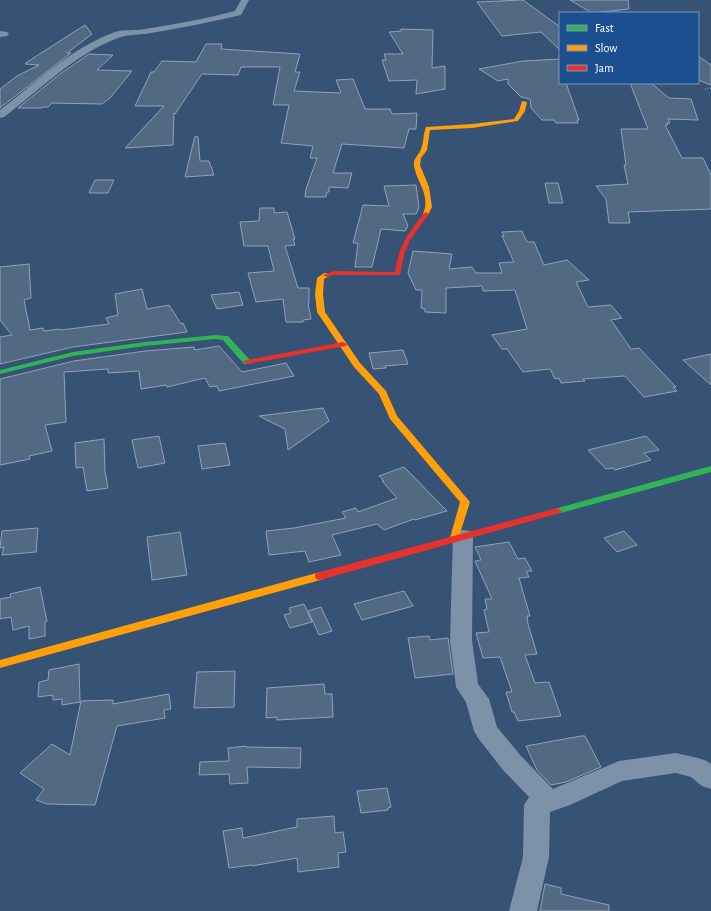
<svg xmlns="http://www.w3.org/2000/svg" width="711" height="911" font-family="'Alegreya Sans',sans-serif">
  <style>
    .building { fill: #526984; stroke: #92a2b6 }
    .lines { fill: none; stroke-linecap: round; stroke-linejoin: round }
    .path { stroke: #7d92a8; stroke-width: 1.5; stroke-dasharray: 1 1.5; stroke-linecap: butt }
    .street { fill: #7d92a8; fill-rule: evenodd }
    .fast { fill: #30b455; fill-rule: evenodd }
    .slow { fill: #ff9f0a; fill-rule: evenodd }
    .jam { fill: #e5322d; fill-rule: evenodd }
  </style>
  <rect width="100%" height="100%" fill="#365274"/>
  <path class="building" d="M523 0 560 27V50L541 32 502 36 477 2Z
    M570 0H628L629 9 592 13Z
    M85 25 92 34 67 53H71L0 108V89L17 76 39 65 25 64 27 62Z
    M401 29 433 30 432 68 445 66V89L416 94 417 80 389 81 382 60H386L384 54H403L389 32 401 31Z
    M206 44H222L221 49 300 54 295 72H300L294 91 341 93 336 80 353 79 365 109H390L392 114 417 113 416 129H409L404 148 342 144 333 173H352L348 188 329 187V192H327L326 197H305L306 189 317 158H310L313 146 281 143 289 105H273L280 67H241L238 75 202 74 175 114 174 113 173 145 125 148 164 106H135L151 72H154L162 61 196 62Z
    M89 54 113 55 97 70 132 71 110 98 102 104 52 103 48 107H43L42 108H18L60 74Z
    M698 56 711 65V85L698 80Z
    M560 59V83H566L579 120H577L578 123H556L554 120H542L531 108 530 99 521 97 508 84V79L498 81 479 69 523 61Z
    M630 83H651L669 98 691 99 698 120 668 119 670 123H667L668 125H665L682 158H703L711 175V209L628 212 630 223H609L606 199 596 186 628 184 624 165H626L621 129H648Z
    M195 136 198 137 200 161H209L214 175 185 177Z
    M95 180H114L108 193H89Z
    M545 183H558L563 203H549Z
    M416 185 419 207 416 214H403L408 226 405 231 381 229 372 267H355L358 243H353L363 205 389 206 384 186Z
    M260 208H274V213L287 212 295 239H293L295 245 285 246 298 288H309V303H308L311 319 303 320V322H286L283 299 256 302 248 273 274 271 268 246H244L240 222 259 221Z
    M522 231 527 242H534L544 265 567 260 589 280 576 282 588 307 611 305 622 318 611 320 631 349 639 348 676 387H673L677 391 644 397 625 376 583 379 585 381 561 383 559 378 555 379 550 369 523 372 507 349H502L492 335 527 329 515 290 483 291 482 286 446 288V313L425 312V309L421 308 422 290H416L408 273 413 251 452 254 449 269 472 267 476 273H502L499 263 514 262 502 236H504L502 232Z
    M29 264 31 298 24 300 30 330 43 328 44 331 60 329 61 330 109 324 106 318 118 315 115 294 142 289 147 309 169 305 181 324 183 323 187 332 73 347 0 364V337L12 335 0 320V267Z
    M239 292 243 305 217 309 211 295Z
    M219 346 242 372 286 363 294 376 219 391 217 386 210 387 205 378 167 387 166 385 141 389 139 371 108 373V369L64 372 66 422 45 425 52 451 29 456 30 459 0 465V379L74 361 145 351 194 347 195 350Z
    M403 350 408 364 385 366 386 368 373 369 369 353Z
    M711 354V385L683 360Z
    M323 408 329 421 288 450 285 429 259 416Z
    M159 436 165 463 138 468 132 440Z
    M646 436 659 450 644 453 651 460 615 470 613 468 606 469 588 450Z
    M104 439 105 471 108 488 87 491 83 467 76 468 75 443Z
    M225 443 230 465 202 469 198 446Z
    M404 467 447 511 415 520 414 519 384 530 377 524 332 535 341 555 309 562 305 551 269 555 266 531 294 528 346 518 342 512 356 508 358 512 397 498 382 481H384L379 476Z
    M38 528 36 552 2 555 4 547 0 548 2 531Z
    M624 531 637 545 617 552 604 538Z
    M180 532 187 575 152 580 147 537Z
    M509 542 518 559 525 558 532 571H526L529 577 519 578 530 616H527L528 624 537 654 525 655 535 683 549 682 561 716 518 721 514 712H512L506 692H512L500 657 483 658 476 633 489 632 484 610 487 609 485 599H492L475 561 481 560 475 547Z
    M40 587 47 621 45 622V636L29 639V626L13 630 11 617 0 619V599L11 597 10 594Z
    M404 591 413 606 362 620 354 604Z
    M304 604 312 622 290 628 284 615 291 613 289 608Z
    M321 607 332 631 319 635 308 611Z
    M429 636 430 640 448 638 453 674 415 678 408 638Z
    M79 664 80 702 62 705V699L53 700V695L38 697 39 682 48 680 49 670Z
    M235 671 234 707 194 708 197 672Z
    M324 684 325 694H332L333 717 277 720V717L266 718 267 688Z
    M169 694 171 709 164 710 165 718 117 726 95 805 47 804 36 800 44 789 20 773 52 744 70 755 81 701 113 700V704Z
    M581 736H585L601 767 566 782 551 785 537 770 526 746Z
    M246 746V747L301 748 300 768 247 767 248 783 230 784 229 774 199 775 200 762 229 761 228 748Z
    M387 788 391 807 388 808V810L361 813 357 791Z
    M334 816 335 833 343 832 346 852 338 853 339 867 298 872 297 858 252 866V865L229 868 223 831 242 828 243 838 297 827V819Z
    M545 884 561 888V894L609 905V911H540Z"/>
  <g class="lines">
    <path class="path" d="M705 89 711 88"/>
    <path class="street" d="M241 0H249L241 15C211 22 182 28 151 33 141 35 128 34 118 38 75 54 41 89 4 117L0 118V110C37 82 71 48 115 32 124 29 136 31 145 29 175 24 205 19 235 11Z
      M0 31 7 32 9 34 7 36 0 37Z
      M463 530 470 531 473 536 472 640 478 684 489 699 497 727 521 756 553 789 619 761 676 753 698 758 707 761 711 764V789L702 786 691 777 676 773 622 781 570 805 550 812 549 857 537 911H509L523 857 524 805 529 797 503 770 478 738 474 731 466 702 456 687 450 640 453 536 456 531Z"/>
    <path class="fast" d="M215 335 228 336 250 360 251 362 250 364H244L223 340 215 339 145 346 73 356 0 374V370L73 352 145 342Z
      M711 466V472L557 514 552 511 554 509Z"/>
    <path class="slow" d="M522 101 527 102 525 111 518 121 472 128 430 130 427 150 421 158 420 165 429 187 432 207 428 215H424L423 214C431 195 417 183 414 166 413 158 419 155 421 149 424 142 423 134 426 127L472 124 514 119 519 111Z
      M324 273H327L331 275 324 279 323 294 325 312 360 363 386 391 397 416 470 502 458 540H452L450 538 460 502 390 419 379 394 354 367 317 312 315 294 317 278Z
      M320 572 324 573 325 576 324 579 0 668V660Z"/>
    <path class="jam" d="M426 212 429 214 410 240 404 255 400 275H334L327 277 323 275 333 271 395 272C399 244 408 234 424 213Z
      M343 342 347 344 346 346 247 364 243 362 247 360Z
      M557 508 562 511 560 513 320 580 316 579 315 576 316 573 320 572Z"/>
  </g>
  <rect x="559" y="12" width="140" height="72" fill="#1b4f8f" stroke="#7695bc"/>
  <rect x="567" y="25" width="20" height="6" fill="#30b455" stroke="#7695bc"/>
  <text x="595" y="32" font-size="12" fill="#ffffff">Fast</text>
  <rect x="567" y="45" width="20" height="6" fill="#ff9f0a" stroke="#7695bc"/>
  <text x="595" y="52" font-size="12" fill="#ffffff">Slow</text>
  <rect x="567" y="65" width="20" height="6" fill="#e5322d" stroke="#7695bc"/>
  <text x="595" y="72" font-size="12" fill="#ffffff">Jam</text>
</svg>
